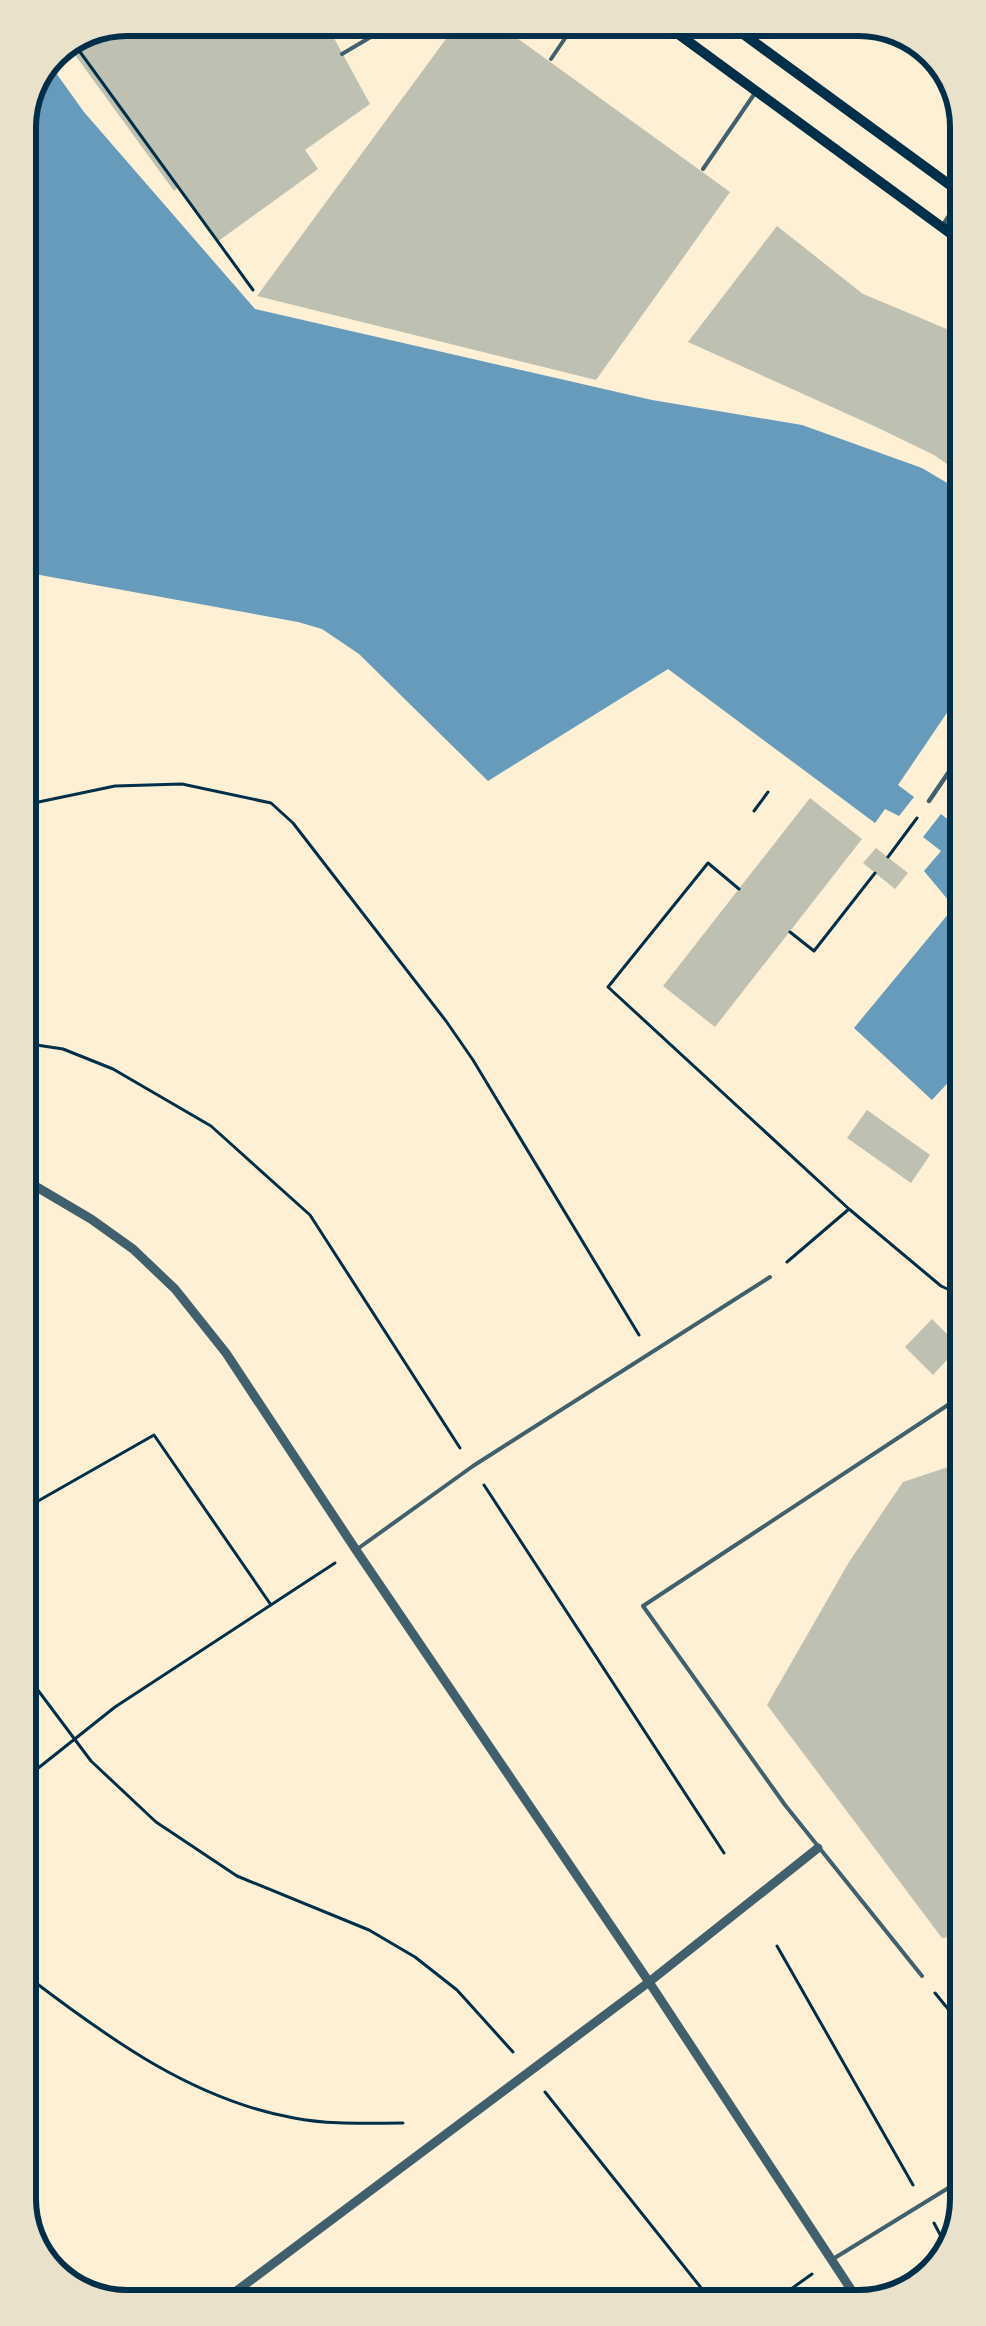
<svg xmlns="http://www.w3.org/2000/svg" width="986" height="2326" font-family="Montserrat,sans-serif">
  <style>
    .water { fill: #669bbc }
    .building { fill: #bec0b2 }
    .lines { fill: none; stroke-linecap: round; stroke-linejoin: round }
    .path { stroke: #003049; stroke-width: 3 }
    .service { stroke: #3f606c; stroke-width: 4 }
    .pedestrian { stroke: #3f606c; stroke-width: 4.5 }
    .minor { stroke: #3f606c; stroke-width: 5 }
    .tertiary { stroke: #3f606c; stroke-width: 9 }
    .secondary { stroke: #003049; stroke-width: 10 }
    .rim { fill: none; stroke: #003049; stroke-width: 6 }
  </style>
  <rect width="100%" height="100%" fill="#fdf0d5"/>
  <path class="water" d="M51 66 84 112 255 309 652 400 802 425 922 468 954 487 955 701 898 785 914 797 899 816 885 809 875 823 668 669 488 781 359 654 322 629 298 622 29 573 28 121 35 89Z
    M941 814 955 825 956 1074 932 1100 854 1028 954 907 924 871 941 851 923 837Z"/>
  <path class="building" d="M128 28H331L329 29 370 104 305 150 318 169 217 242 179 186 174 191 70 48 90 35Z
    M454 28H503L730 192 596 380 257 296Z
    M899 41 920 48 930 64Z
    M777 226 863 294 954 332V469L934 455 874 426 688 342Z
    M810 798 862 839 715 1027 663 986Z
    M876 848 908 873 895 889 863 863Z
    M867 1110 930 1155 911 1183 847 1138Z
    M932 1319 956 1343V1350L933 1375 905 1347Z
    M957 1464 958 1936 942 1938 767 1705 849 1562 903 1482Z"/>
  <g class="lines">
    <path class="path" d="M75 45 253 290
      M29 804 115 786 182 784 271 803 293 823 446 1021 473 1060 639 1335
      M754 811 768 792
      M888 857 917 818
      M739 889 708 863 608 987 849 1209 941 1286 956 1293
      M790 932 814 951 875 873
      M30 1044 63 1049 113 1069 211 1126 310 1215 460 1448
      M787 1262 849 1209
      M484 1485 724 1853
      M31 1505 154 1435 271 1605
      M31 1681 91 1761 156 1822 237 1876 369 1930 415 1957 457 1990 513 2052
      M32 1773 115 1707 335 1563
      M777 1946 913 2185
      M32 1980C111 2040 194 2100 294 2118 330 2125 367 2123 403 2123
      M935 1993 958 2021
      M545 2092 706 2294
      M934 2223 944 2242
      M784 2294 812 2274"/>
    <path class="service" d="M342 54 386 28
      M551 59 572 28
      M703 169 755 93
      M356 1550 473 1466 770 1277
      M922 1976 785 1805 643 1606 957 1399
      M833 2259 958 2182"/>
    <path class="pedestrian" d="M929 801 955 763"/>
    <path class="minor" d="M942 227 954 209"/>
    <path class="tertiary" d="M30 1183 91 1219 133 1249 175 1289 226 1353 356 1550 649 1982 854 2294
      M227 2298 649 1982 818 1848"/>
    <path class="secondary" d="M670 28 954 236
      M735 28 954 188"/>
  </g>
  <path d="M0 0H986V2326H0ZM127 36H859A91 91 0 0 1 950 127V2199A91 91 0 0 1 859 2290H127A91 91 0 0 1 36 2199V127A91 91 0 0 1 127 36Z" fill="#e9e1ca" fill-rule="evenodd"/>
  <path class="rim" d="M127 36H859A91 91 0 0 1 950 127V2199A91 91 0 0 1 859 2290H127A91 91 0 0 1 36 2199V127A91 91 0 0 1 127 36Z"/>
</svg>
